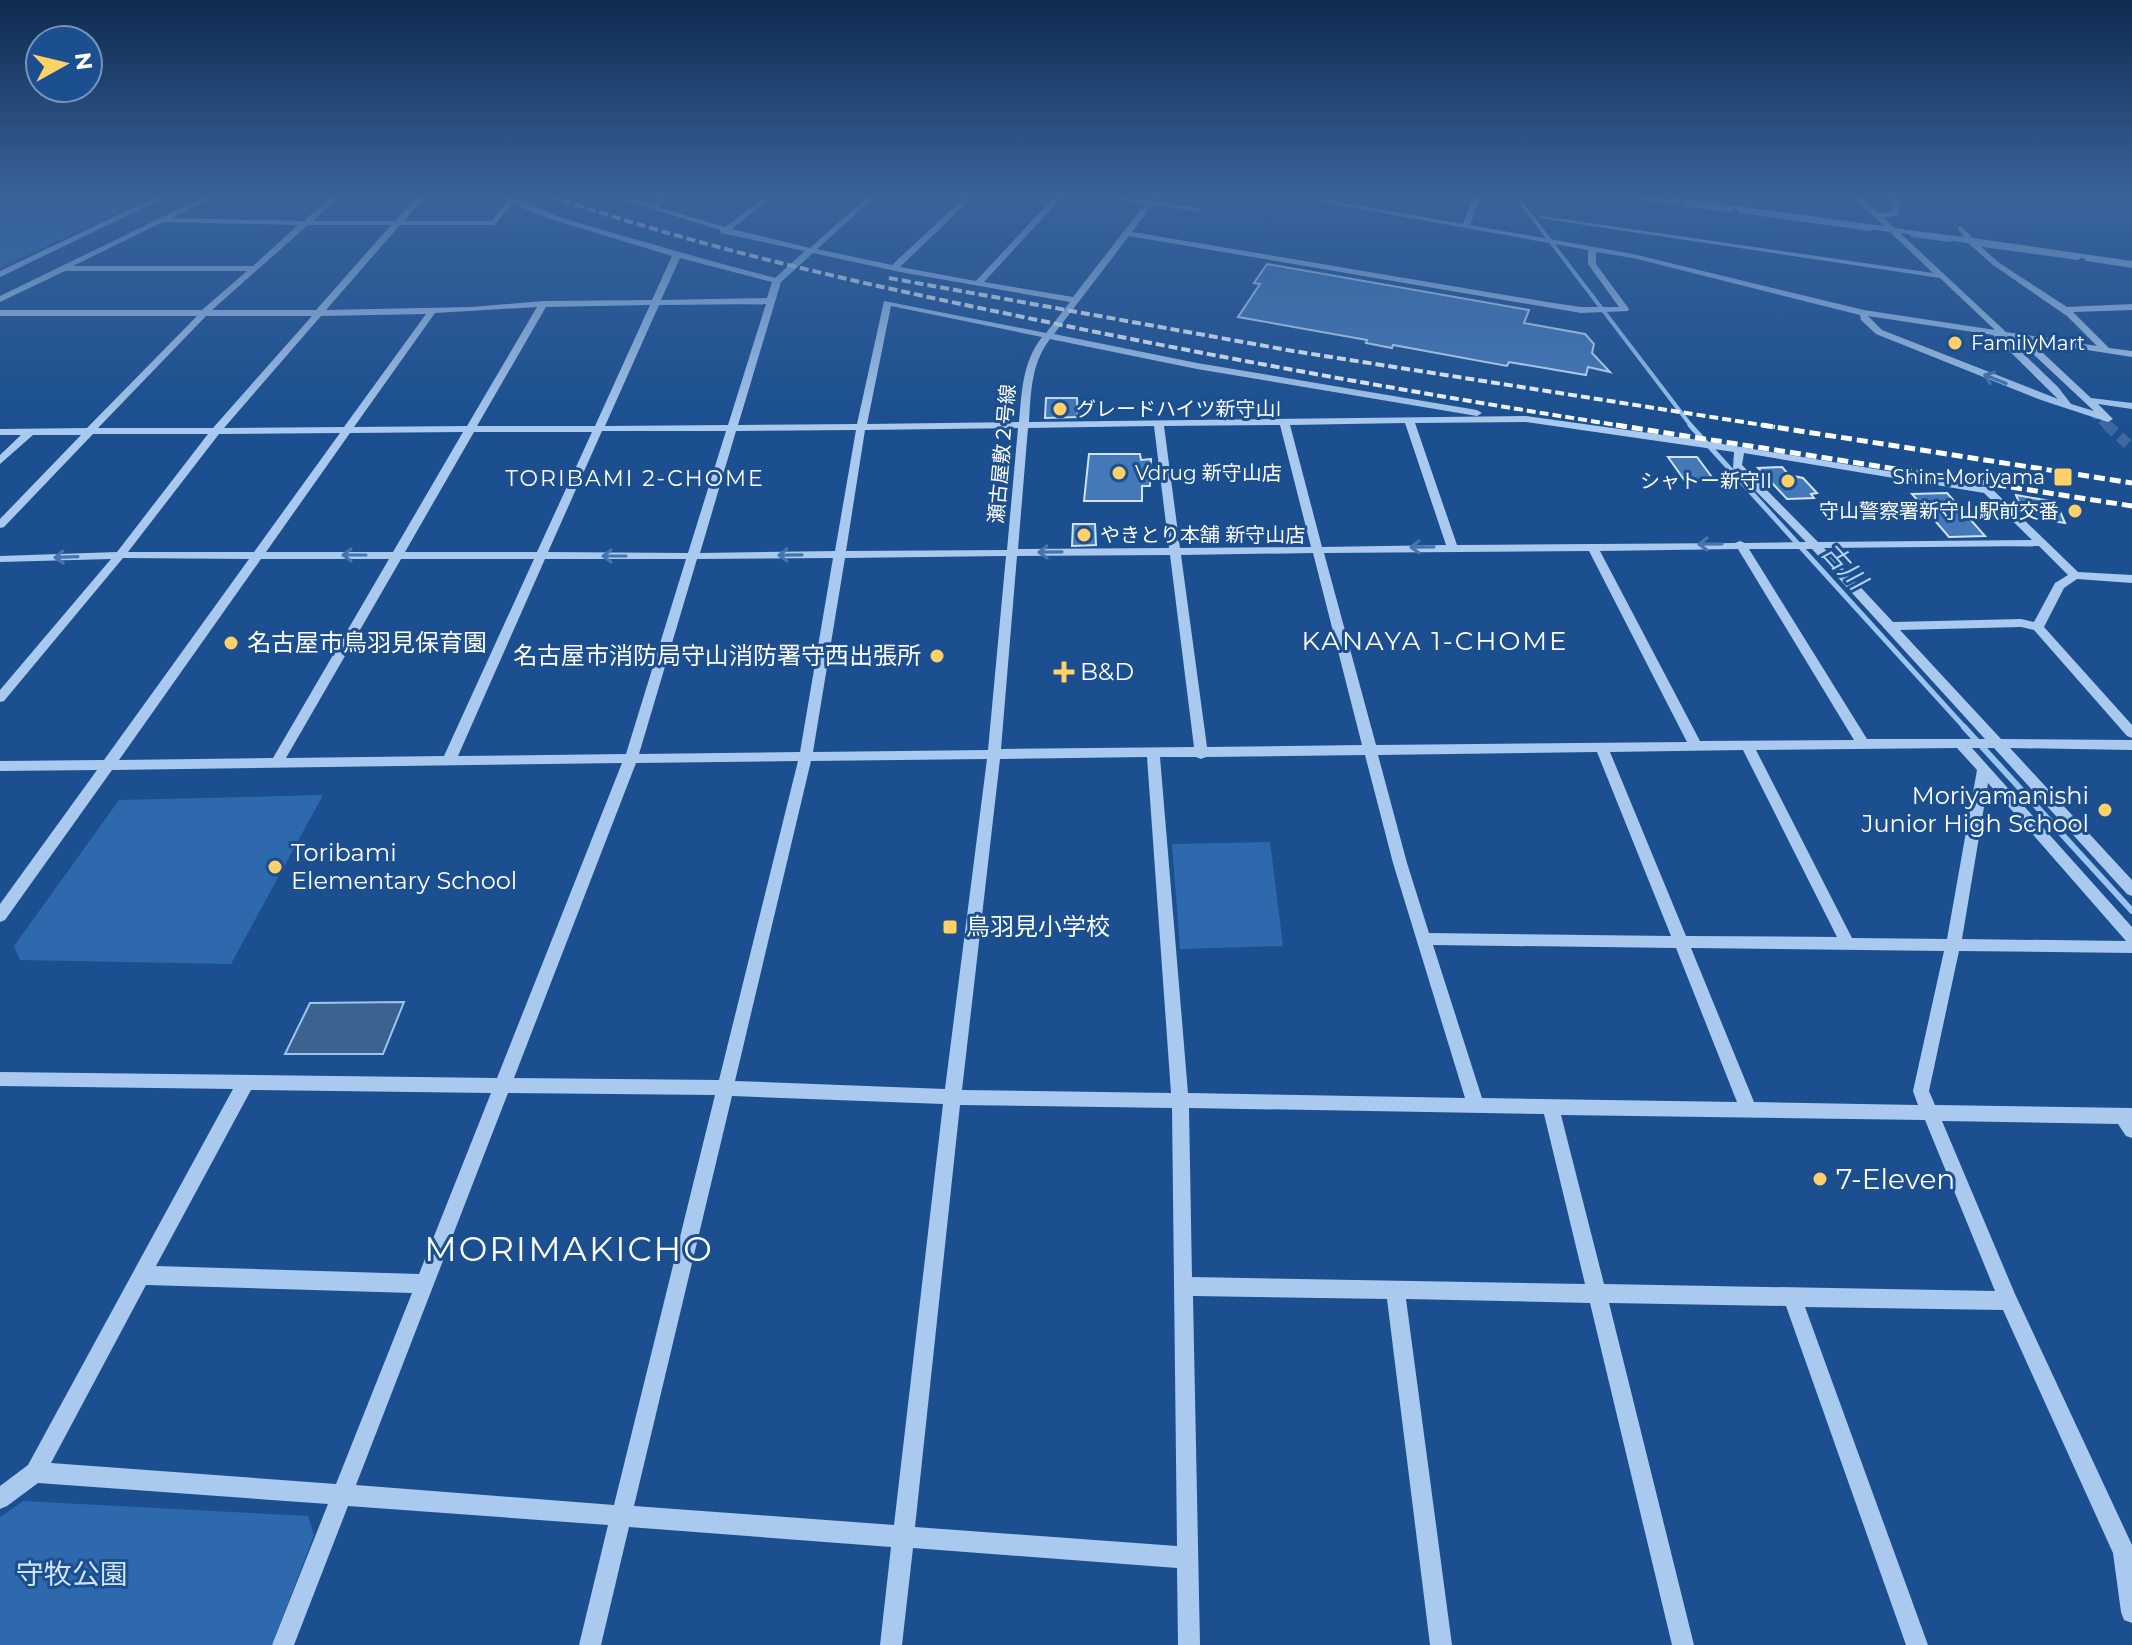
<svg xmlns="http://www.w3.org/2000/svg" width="2132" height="1645" font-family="Montserrat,'Noto Sans JP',sans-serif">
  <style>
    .green { fill: #2e69ad }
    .water { fill: #3c6290; stroke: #9cc4f0; stroke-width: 2 }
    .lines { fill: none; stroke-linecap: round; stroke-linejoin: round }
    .stream-far2 { stroke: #9cc4f0; stroke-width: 4 }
    .stream-far1 { stroke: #9cc4f0; stroke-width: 5 }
    .stream { stroke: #9cc4f0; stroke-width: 6 }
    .building { fill: #4478b7; stroke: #cfe3fa; stroke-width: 2 }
    .minor-tunnel-far1 { stroke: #3d69a0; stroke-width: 9; stroke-dasharray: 9 4; stroke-linecap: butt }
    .minor-tunnel { stroke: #3d69a0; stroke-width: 11; stroke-dasharray: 11 6; stroke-linecap: butt }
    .minor { fill: #a9c9ee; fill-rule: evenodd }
    .rail-far1 { stroke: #fff; stroke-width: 4; stroke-dasharray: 9 4; stroke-linecap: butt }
    .rail { stroke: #fff; stroke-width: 5; stroke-dasharray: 11 5; stroke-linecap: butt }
    .oneway { stroke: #4674ac }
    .poi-dot { fill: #ffd166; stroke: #1b4f8f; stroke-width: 3 }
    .labels { text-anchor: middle; stroke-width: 6; stroke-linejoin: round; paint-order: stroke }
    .far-poi-label { font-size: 20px; fill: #fff; stroke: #1b4f8f; text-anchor: start }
    .far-street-label { font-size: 20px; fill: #fff; stroke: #1b4f8f }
    .far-neighbourhood-label { font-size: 22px; letter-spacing: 2px; fill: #fff; stroke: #1b4f8f }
    .poi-label { font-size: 24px; fill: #fff; stroke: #1b4f8f; text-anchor: start }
    .water-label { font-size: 26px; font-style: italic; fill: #b5d3f5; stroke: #1b4f8f }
    .neighbourhood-label { font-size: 26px; letter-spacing: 2px; fill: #fff; stroke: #1b4f8f }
    .near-poi-label { font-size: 28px; fill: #fff; stroke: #1b4f8f; text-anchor: start }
    .near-park-label { font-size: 28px; fill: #cfe3fa; stroke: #1b4f8f }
    .near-quarter-label { font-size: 34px; letter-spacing: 2px; fill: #fff; stroke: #1b4f8f }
  </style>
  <rect width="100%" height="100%" fill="#1b4f8f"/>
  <path class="green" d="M51 196H154L0 268V214Z
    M323 795 231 964 20 960 14 946 119 800Z
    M1270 842 1283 946 1180 949 1172 844Z
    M23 1501 308 1516 314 1535 272 1645H0V1517Z"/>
  <path class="water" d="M404 1002 383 1054H285L310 1003Z"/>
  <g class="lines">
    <path class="stream-far2" d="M1516 196 1692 427
      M1628 196 1677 203
      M1685 204 1731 210
      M1740 211 1870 229
      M1912 235 1950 240
      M1976 244 2078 258
      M2087 259 2132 266"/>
    <path class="stream-far1" d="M1690 425 1966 729"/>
    <path class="stream" d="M1964 727 2132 911"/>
  </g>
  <path class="building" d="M1267 264 1529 310 1524 323 1585 334 1594 344 1592 353 1610 372 1588 367 1586 375 1509 362 1507 366 1393 345 1392 348 1366 343 1367 340 1238 317 1260 284 1254 283Z
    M1046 398H1077L1078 417 1045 418Z
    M1089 454H1140L1141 460 1151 459 1150 486H1142V501H1084Z
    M1668 457H1697L1714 480 1685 481Z
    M1782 467 1789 475 1803 478 1817 493 1811 494 1814 498 1787 499 1758 468Z
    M1947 493 1985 536 1949 537 1912 494Z
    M2016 495 2056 502 2065 523 2025 517Z
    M1073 524H1095L1096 545 1072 546Z"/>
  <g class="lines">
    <path class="minor-tunnel-far1" d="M2092 411 2109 427"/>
    <path class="minor-tunnel" d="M2107 425 2132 448"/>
    <path class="minor" d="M158 196H168L0 277V271Z
      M206 196H215L172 218 304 221 332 196H340L313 221H395L417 196H425L404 221H492L507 201 496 196C517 195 540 210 560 217 632 239 703 259 775 278L805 251 721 233 720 230 610 196H621L650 205 664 196H673L657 207 725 227 766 196H774L732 229 810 248 868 196H876L817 249 892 265 966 196H974L900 267 976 281 1055 196H1063L984 282 1073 297 1145 204 1106 198 1102 196 1148 200 1151 196H1159L1155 201 1200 209 1196 211 1152 205 1132 232 1547 302 1581 307H1619L1588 264V250L1289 196H1304L1463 224 1473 196H1481L1470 225 1633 254 1864 310 1995 330 1940 278 1538 218 1542 216 1933 273 1890 232 1647 196H1666L1884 226 1852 196H1860L1878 213 1891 212 1893 196H1901L1898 216 1883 217 1894 228 1964 237 1957 228 1961 226 1973 238 2132 261V265L1978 244 1998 262 2067 307 2132 304V310L2073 312 2109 348 2132 351V357L2030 341 2091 398 2132 403V409L2098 404 2113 419 2108 422 2041 400 1876 334 1861 320 1860 315 1633 258 1596 252V264L1629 309 1628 311 1581 313 1129 236 1054 334 1197 363 1477 410 1482 413 1477 416 1197 369 1050 339C1031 364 1031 392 1029 422L1526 416 1692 439 1991 488 2078 572 2132 575V583L2077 579 2064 588 2044 627 2132 725V738L2127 736 2034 630 2021 627 1900 630 2001 739 2132 740V750L2010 748 2132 880V896L2127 894 1994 748H1972L2132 927V953L1959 951 1929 1091 1935 1105 2132 1108V1138L2126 1136 2118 1124 1942 1121 2015 1294 2132 1545V1623L2124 1620 2121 1612 2113 1553 2003 1310 1805 1307 1928 1645H1906L1786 1306 1609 1303 1694 1645H1672L1590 1303 1406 1299 1452 1645H1430L1387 1299 1193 1296 1200 1645H1178L1177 1568 913 1548 902 1645H880L891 1547 629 1527 601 1645H579L608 1525 348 1506 294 1645H272L328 1504 38 1483 7 1506 0 1509V1486L28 1465 233 1089 0 1086V1072L497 1078 622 763 112 770 5 920 0 922V904L97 770 0 771V761L104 760 249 559 123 558 4 701 0 702V690L111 559 0 562V556L117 552 208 434H93L4 527 0 528V519L81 435H33L0 464V455L21 435H0V429L87 428 197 316H0V310H202L247 271H65L0 302V296ZM513 204 544 217 672 256 652 300 543 301 472 307 326 310 400 225H494ZM163 222 298 225 253 266H73ZM308 225H391L316 310H212ZM1900 233 1968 243 1993 265 2067 316 2097 346 2006 332ZM813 253 900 272 1070 302 1046 333 884 301 857 424 738 425 781 282ZM680 258 772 282 767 298 661 300ZM766 304 728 425 605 426 659 305ZM650 305 595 426H477L546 307ZM891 306 1042 337C1022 363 1022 391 1019 422L867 424ZM537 307 467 426 354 427 435 313ZM426 314 344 427 224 428 321 316ZM206 316H312L213 428H98ZM1868 316 1993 335 2058 399 1882 330ZM2006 337 2017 339 2094 411 2071 404 2058 387ZM1526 422 1734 452 1733 468 1806 542 1745 543 1740 541 1735 543 1457 545 1415 423ZM1405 423 1446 545 1322 547 1290 425ZM1280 425 1311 547 1180 548 1164 426ZM1154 426 1169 548 1018 549 1028 428ZM1018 428 1007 550 846 551 865 430ZM856 430 835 551 700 553 736 431ZM602 431H726L688 553 548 552ZM463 432 393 552H266L350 433ZM474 432H592L537 552H405ZM340 433 254 552H128L219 434ZM1744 453 1984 493 2032 540 1818 542 1742 465ZM2039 546 2068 575 2055 583 2034 622 2021 619 1893 622 1824 548ZM1738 549 1854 740 1700 741 1600 551ZM1749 549H1812L1985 739H1867ZM1589 551 1687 742 1376 745 1324 553ZM1313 553 1362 745 1207 747 1181 555ZM1170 555 1194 747 1001 749 1017 556ZM1006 556 988 750 813 752 845 558ZM833 558 800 752 639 754 697 559ZM261 559H389L273 758 119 760ZM401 559H534L444 756 286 758ZM545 559H686L626 754 458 756ZM1957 748 1977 770 1947 939 1852 938 1756 750ZM1743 750 1837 937 1686 936 1610 752ZM1597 752 1671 936 1429 933 1407 863 1378 755ZM1365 755 1393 863 1465 1098 1188 1093 1160 757H1196L1201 759 1206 757ZM1147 757 1171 1093 962 1090 1000 759ZM987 759 945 1089 735 1081 811 761ZM798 761 719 1080 514 1078 636 763ZM1988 783 2126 941 1962 939ZM1433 945 1676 948 1737 1102 1482 1098ZM1691 948 1944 951 1913 1091 1918 1105 1754 1102ZM251 1090 491 1093 419 1274 156 1266ZM508 1093 715 1095 614 1505 356 1485ZM732 1096 943 1104 894 1525 634 1506ZM960 1105 1172 1108 1177 1546 915 1527ZM1189 1108 1544 1114 1585 1284 1192 1277ZM1561 1115 1925 1120 1995 1291 1604 1284ZM146 1285 412 1293 336 1484 51 1463Z
      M1972 196H1988L1989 197 1985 199Z"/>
    <path class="rail-far1" d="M550 196C705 249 863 284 1023 317 1224 359 1426 395 1629 427
      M889 278 1293 351 1775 427"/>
    <path class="rail" d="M1616 425 2132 506
      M1762 425 2132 483"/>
  </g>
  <defs><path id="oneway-shaft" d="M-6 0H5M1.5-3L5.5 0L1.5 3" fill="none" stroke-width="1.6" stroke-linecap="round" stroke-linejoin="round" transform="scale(2)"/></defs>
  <g class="oneway">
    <use href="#oneway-shaft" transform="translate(1995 379) rotate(-158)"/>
    <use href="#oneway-shaft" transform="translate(1710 544) rotate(179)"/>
    <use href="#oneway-shaft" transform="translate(1422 547) rotate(179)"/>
    <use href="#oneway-shaft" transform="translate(1050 552) rotate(179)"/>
    <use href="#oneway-shaft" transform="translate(354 555) rotate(-180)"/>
    <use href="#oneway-shaft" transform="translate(790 555) rotate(179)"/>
    <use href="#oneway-shaft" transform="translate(614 556) rotate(-180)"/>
    <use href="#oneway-shaft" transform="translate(66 557) rotate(178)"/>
  </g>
  <linearGradient id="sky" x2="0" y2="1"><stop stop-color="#0f2b4f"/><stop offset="0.46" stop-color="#39639b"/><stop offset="1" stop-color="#39639b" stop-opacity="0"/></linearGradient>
  <rect width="2132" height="426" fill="url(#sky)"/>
  <g class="poi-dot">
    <circle cx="1955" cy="343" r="8"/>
    <circle cx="1060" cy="409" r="8"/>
    <circle cx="1119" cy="473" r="8"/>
    <rect x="2053" y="467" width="20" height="20" rx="4"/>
    <circle cx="1788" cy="481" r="8"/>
    <circle cx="2075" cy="511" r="8"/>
    <circle cx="1084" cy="535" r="8"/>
    <circle cx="231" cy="643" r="8"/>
    <circle cx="937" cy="656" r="8"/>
    <path d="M1060 660h8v8h8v8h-8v8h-8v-8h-8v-8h8z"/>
    <circle cx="2105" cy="810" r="8"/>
    <circle cx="275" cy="867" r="8"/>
    <rect x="942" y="919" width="16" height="16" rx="4"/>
    <circle cx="1820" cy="1179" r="8"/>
  </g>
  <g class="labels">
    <g class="far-poi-label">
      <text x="1971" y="350">FamilyMart</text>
      <text x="1076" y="416">グレードハイツ新守山I</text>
      <text x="1135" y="480">Vdrug 新守山店</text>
      <text x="2045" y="484" text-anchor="end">Shin-Moriyama</text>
      <text x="1772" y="488" text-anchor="end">シャトー新守II</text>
      <text x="2059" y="518" text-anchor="end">守山警察署新守山駅前交番</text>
      <text x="1100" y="542">やきとり本舗 新守山店</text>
    </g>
    <g class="far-street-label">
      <text transform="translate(1002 454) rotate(-85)" y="7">瀬古屋敷２号線</text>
    </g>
    <g class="far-neighbourhood-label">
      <text x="635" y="486">TORIBAMI 2-CHOME</text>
    </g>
    <g class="poi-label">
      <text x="247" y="651">名古屋市鳥羽見保育園</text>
      <text x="921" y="664" text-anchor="end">名古屋市消防局守山消防署守西出張所</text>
      <text x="1080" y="680">B&amp;D</text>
      <text x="2089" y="804" text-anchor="end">Moriyamanishi<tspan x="2089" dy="28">Junior High School</tspan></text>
      <text x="291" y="861">Toribami<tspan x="291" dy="28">Elementary School</tspan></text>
      <text x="966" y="935">鳥羽見小学校</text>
    </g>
    <g class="water-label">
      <text transform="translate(1844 566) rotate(48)" y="9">古川</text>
    </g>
    <g class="neighbourhood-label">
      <text x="1435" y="650">KANAYA 1-CHOME</text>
    </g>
    <g class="near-poi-label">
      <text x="1836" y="1189">7-Eleven</text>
    </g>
    <g class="near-park-label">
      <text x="72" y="1584">守牧公園</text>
    </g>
    <g class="near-quarter-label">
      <text x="569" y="1261">MORIMAKICHO</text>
    </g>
  </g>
  <g transform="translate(64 64) rotate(82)"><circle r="38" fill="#1b4f8f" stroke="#7695bc" stroke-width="2"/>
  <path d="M0-6L14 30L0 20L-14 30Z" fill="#ffd166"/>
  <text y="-12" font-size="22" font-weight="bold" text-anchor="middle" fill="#ffffff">N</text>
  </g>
</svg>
